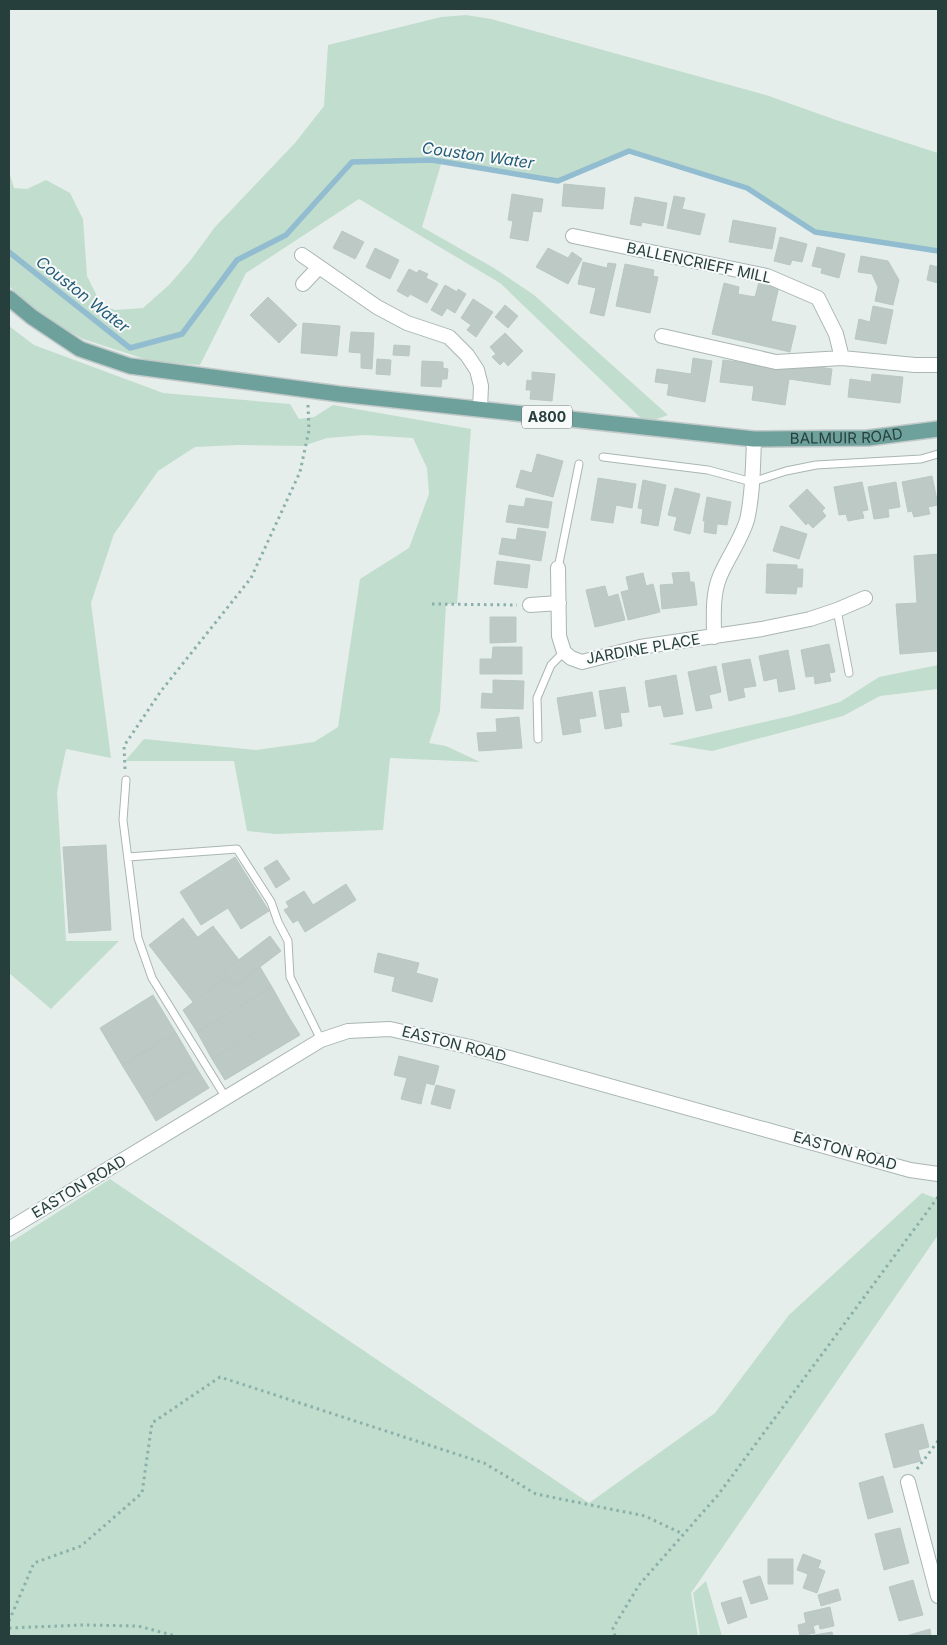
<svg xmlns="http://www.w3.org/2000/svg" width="947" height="1645" font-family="Inter,sans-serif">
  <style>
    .green { fill: #c1ddcd }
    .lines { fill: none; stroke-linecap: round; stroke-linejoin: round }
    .stream { stroke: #92bccf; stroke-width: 5.5 }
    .building { fill: #bcc9c5; stroke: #b9c8c4 }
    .service-casing { stroke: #a9b6b4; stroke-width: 9 }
    .minor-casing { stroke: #a9b6b4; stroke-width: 16 }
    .primary-casing { stroke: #c2c9c9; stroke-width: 18 }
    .path { stroke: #89b0aa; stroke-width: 3; stroke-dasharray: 2.5 4; stroke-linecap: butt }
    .service { stroke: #fff; stroke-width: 7 }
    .minor { stroke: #fff; stroke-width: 14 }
    .primary { stroke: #6ea19c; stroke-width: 15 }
    .labels { text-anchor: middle; stroke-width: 4; stroke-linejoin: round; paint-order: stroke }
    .shield { fill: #f7faf9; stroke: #657775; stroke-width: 1 }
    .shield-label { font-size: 14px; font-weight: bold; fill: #263f3d }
    .street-label { font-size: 15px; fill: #263f3d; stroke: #f7faf9 }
    .water-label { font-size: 16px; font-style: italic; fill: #235c78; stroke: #f7faf9 }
  </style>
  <rect width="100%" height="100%" fill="#e6eeec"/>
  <path class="green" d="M466 15 491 19 766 95 836 120 938 153V251L815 232 747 188 629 151 558 181 442 161 422 227 494 268 534 295 668 415 646 423 500 283 359 199 246 273 200 365 154 362 83 339 43 317 9 286V172L14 188 27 189 46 180 70 193 83 219 87 276 101 304 115 310 143 308 169 285 190 261 215 227 295 143 324 106 328 45 441 17Z
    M9 326 34 345 163 393 290 404 299 419 314 417 333 405 471 429 457 604H446L440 711 429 743 446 746 480 762 390 758 383 830 276 834 247 831 234 761H125L144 739 256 750 314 742 338 727 360 579 409 548 429 494 427 468 413 438 365 435 327 438 303 446 238 445 195 447 158 471 114 534 91 603 111 758 66 749 57 792 66 941H119L51 1009 9 973Z
    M938 665V689L880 696 843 716 712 751 668 744 795 715 840 702 879 677Z
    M110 1179 589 1503 715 1413 789 1315 922 1193 938 1199V1235L691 1593 698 1636H9V1243Z
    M706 1581 722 1636H700L693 1593Z"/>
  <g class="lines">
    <path class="stream" d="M9 252 130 348 182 334 237 260 286 235 352 162 432 160 558 181 629 151 747 188 815 232 938 251"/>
  </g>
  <path class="building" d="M564 184 605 188 603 209 562 206Z
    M512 194 543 199 541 212 533 211 528 241 510 238 513 221 508 220Z
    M674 196 685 198 682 209 705 214 700 235 667 228Z
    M635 197 667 203 663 226 642 222 641 226 630 224Z
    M733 220 776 228 772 249 729 242Z
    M342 231 364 242 355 259 333 248Z
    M780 237 807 244 802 262 792 260 790 265 774 261Z
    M817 247 845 254 839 278 821 273 822 268 812 266Z
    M375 248 399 260 390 279 366 267Z
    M548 248 568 258 572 252 582 259 568 284 536 267Z
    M861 256 888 261 899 280 893 305 875 301 878 287 872 274 858 272Z
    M583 262 607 268 608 263 616 264 604 316 590 313 596 288 578 284Z
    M625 264 654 270 653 276 658 277 650 313 616 306Z
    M930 265 938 267V283L927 280Z
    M409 269 417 273 419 270 428 274 426 278 438 284 427 303 410 294 408 297 397 291Z
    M759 282 779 286 771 321 796 326 790 352 712 334 724 283 739 287 738 294 755 297Z
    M445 285 457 292 458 289 466 294 455 313 447 308 442 316 431 310Z
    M268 297 297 325 279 343 250 315Z
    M473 299 493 312 476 337 467 330 471 325 461 318Z
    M505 305 518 316 508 328 495 317Z
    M873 306 893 310 886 344 855 339 859 319 870 322Z
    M303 323 340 326 337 356 301 353Z
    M351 332 374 333 372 369 361 368V353L349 352Z
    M505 333 523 351 508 366 504 361 500 365 492 357 496 354 490 347Z
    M394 345 410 346 409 356 393 355Z
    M693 358 712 361 705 402 667 395 669 384 655 382 657 369 691 374Z
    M377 359 391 360 390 375 376 374Z
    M723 360 792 369 793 363 832 369 830 385 789 379 785 405 752 400 754 386 720 382Z
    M422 361 443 362V368L448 369 447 379H442L441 387 421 386Z
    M532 372 555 374 552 401 530 399 531 390H526L527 380 532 381Z
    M872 374 903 377 900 403 848 397 850 379 871 382Z
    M537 454 563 461 553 497 516 487 521 470 532 473Z
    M932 476 938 505 928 507 930 514 914 517 912 511 908 512 902 482Z
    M598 478 636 484 632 508 616 505 613 523 591 520Z
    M643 480 666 485 658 526 641 523 643 509 638 508Z
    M862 482 868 510 862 511 864 518 848 521 846 514 839 515 834 487Z
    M896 482 900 507 888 509 889 517 874 519 868 487Z
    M675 488 700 494 690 534 674 530 677 517 668 515Z
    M807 489 825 508 822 511 826 516 813 528 808 523 806 525 789 506Z
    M707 497 731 502 727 525 717 524 716 534 704 532 705 521H703Z
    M526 498 552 502 548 528 506 522 509 505 524 507Z
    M781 526 807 534 799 559 773 551Z
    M518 528 546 532 541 561 499 554 502 538 516 540Z
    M938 554V651L900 654 896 604 917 603 914 556Z
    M497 561 530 565 527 588 494 584Z
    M767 564 797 565V569H803L802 587H797L796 594 766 593Z
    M689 572 690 582H694L697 605 662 609 660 585 674 584 672 573Z
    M643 573 646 586 653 584 660 612 628 620 621 592 629 590 626 577Z
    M605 586 608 597 618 594 625 620 595 627 586 590Z
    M490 617H516V642L490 643Z
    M829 644 835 672 829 673 831 681 815 684 814 676 806 677 801 650Z
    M493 647H522V674H480V659H492Z
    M788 650 795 689 779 692 777 678 764 681 759 656Z
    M750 659 756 686 743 688 745 697 729 701 722 664Z
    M716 666 721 692 709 695 712 708 696 711 688 672Z
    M676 675 683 714 664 717 661 705 649 707 645 681Z
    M493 680 524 681 523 709 481 708 482 693 493 694Z
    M625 687 629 712 620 713 622 726 605 729 599 691Z
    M592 692 596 716 579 719 581 732 563 735 557 698Z
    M519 717 522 748 479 751 477 733 497 732 496 719Z
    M106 845 111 930 69 933 63 847Z
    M235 857 269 911 241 929 228 908 201 925 180 892Z
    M277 860 290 879 276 888 264 868Z
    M346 884 356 900 305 932 298 920 293 923 284 910 289 907 286 902 304 891 313 905Z
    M183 918 227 976 193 1002 149 945Z
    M213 926 239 960 224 971 198 937Z
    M270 936 281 951 235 986 224 971Z
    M378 953 419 963 416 973 438 979 432 1002 392 991 395 977 374 972Z
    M260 967 272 987 197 1032 183 1010 227 976 235 986Z
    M272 987 287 1014 212 1059 197 1032Z
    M153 995 176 1033 122 1065 100 1028Z
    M287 1014 300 1035 225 1080 212 1059Z
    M176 1033 196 1067 143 1099 122 1065Z
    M399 1056 439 1066 434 1085 426 1083 421 1104 401 1099 407 1078 394 1075Z
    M196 1067 209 1088 156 1121 143 1099Z
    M436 1085 455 1090 450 1109 431 1104Z
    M923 1424 929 1447 918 1450 921 1461 894 1468 885 1434Z
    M883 1476 893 1512 868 1519 859 1483Z
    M900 1528 909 1563 884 1570 875 1534Z
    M803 1554 821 1561 818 1568 825 1571 817 1593 803 1588 808 1574 797 1570Z
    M768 1559H793V1584H768Z
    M760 1576 768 1599 751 1604 743 1581Z
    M913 1580 923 1615 899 1621 889 1587Z
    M838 1589 841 1600 821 1606 818 1595Z
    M741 1597 747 1617 728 1624 721 1603Z
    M830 1607 834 1626 820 1629 819 1624 813 1626 815 1633 800 1636 798 1625 806 1623 804 1613Z
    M930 1629 931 1636H906Z
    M832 1632 833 1636H809Z"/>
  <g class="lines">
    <defs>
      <path id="service" d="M603 457 708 470 752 482 786 471 816 465 921 459 938 454
        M558 568 579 464
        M837 610 849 673
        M538 739 537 698 551 665 564 652
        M126 780 123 820 138 938 152 978 226 1098
        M128 857 237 849 271 902 278 922 288 941 290 977 321 1040"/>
      <path id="minor" d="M573 236 767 276 818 298 836 334 842 358
        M302 255 377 307 407 323 449 337 467 355 477 370 481 386 480 409
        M303 284 319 267
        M662 336 776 362 842 358 915 365H938
        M558 568 559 636 564 652 571 658 582 662 640 647 762 629 810 619 837 610 865 598
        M530 605 559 603
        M714 637C714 616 712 595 720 576 728 557 741 540 747 520 753 494 753 465 754 439
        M9 1229 321 1040 348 1031 390 1029 470 1047 910 1170 938 1174
        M908 1482 938 1596"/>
      <g id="primary">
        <path id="s1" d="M9 298 32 317 80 349 130 366 339 394 754 439 868 438 938 429"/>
      </g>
    </defs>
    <use href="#service" class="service-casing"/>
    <use href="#minor" class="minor-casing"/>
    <use href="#primary" class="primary-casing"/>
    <path class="path" d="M432 604 517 605
      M125 769 124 746 161 691 251 578 300 472 309 430 308 405
      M917 1469 938 1441
      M9 1621 34 1563 81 1546 142 1493 152 1423 220 1377 484 1463 536 1494 645 1516 683 1534
      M9 1628 83 1625 138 1626 176 1636
      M615 1636 613 1628 639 1585 718 1495 938 1197"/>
    <use href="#service" class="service"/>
    <use href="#minor" class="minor"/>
    <use href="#primary" class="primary"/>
  </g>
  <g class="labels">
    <rect class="shield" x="522" y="405.5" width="50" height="23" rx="4"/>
    <g class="shield-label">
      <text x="547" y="422">A800</text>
    </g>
    <g class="street-label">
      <text transform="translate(699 263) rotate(12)" y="5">BALLENCRIEFF MILL</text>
      <text dy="5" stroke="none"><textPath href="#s1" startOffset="861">BALMUIR ROAD</textPath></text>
      <text transform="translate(643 649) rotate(-10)" y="5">JARDINE PLACE</text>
      <text transform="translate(454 1044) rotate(14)" y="5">EASTON ROAD</text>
      <text transform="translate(845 1151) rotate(16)" y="5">EASTON ROAD</text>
      <text transform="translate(79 1187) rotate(-31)" y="5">EASTON ROAD</text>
    </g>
    <g class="water-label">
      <text transform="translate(478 155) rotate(8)" y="6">Couston Water</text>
      <text transform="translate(83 294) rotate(38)" y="6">Couston Water</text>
    </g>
  </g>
  <rect width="947" height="1645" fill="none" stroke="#263f3d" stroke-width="20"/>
</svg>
